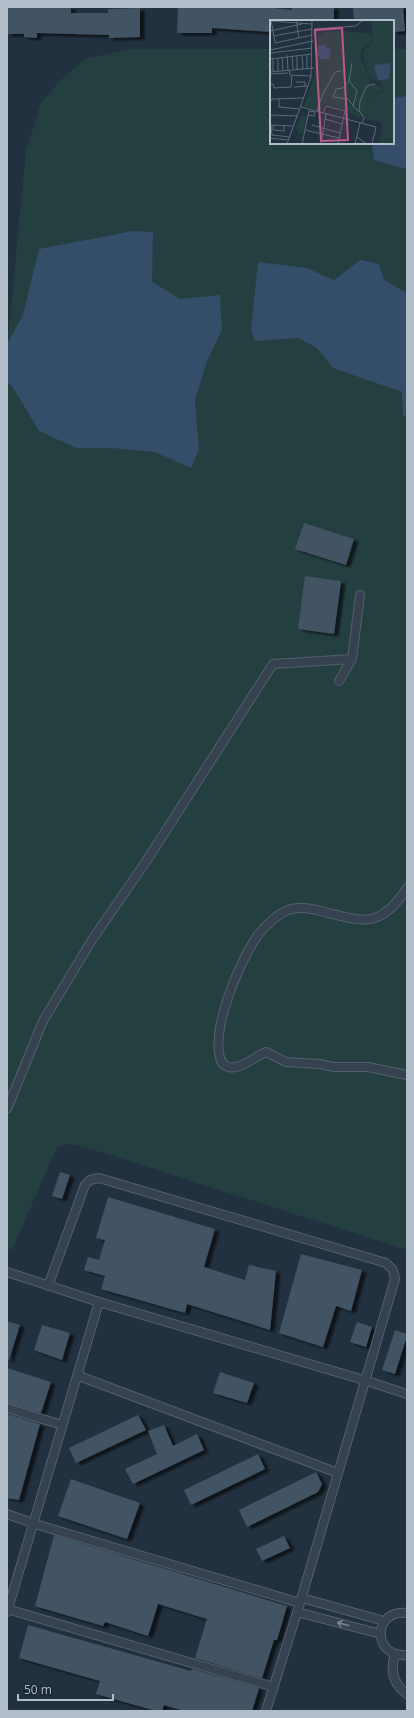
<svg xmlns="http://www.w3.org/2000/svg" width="414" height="1718" font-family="'Open Sans',sans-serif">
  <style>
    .green { fill: #243f40 }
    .water { fill: #344d68 }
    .building { fill: #425363; filter: url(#shadow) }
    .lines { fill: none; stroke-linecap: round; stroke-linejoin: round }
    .lane-casing { stroke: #54606d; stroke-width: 10 }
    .lane { stroke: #36424f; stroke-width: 8 }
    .oneway { stroke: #7a8693 }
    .inset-road { fill: none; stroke: #5c6977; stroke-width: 1 }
    .view { fill: #bc5a87; fill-opacity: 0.15; stroke: #bc5a87; stroke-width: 2 }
    .inset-edge { fill: none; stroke: #b2bdca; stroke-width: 2 }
  </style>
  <defs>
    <filter id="shadow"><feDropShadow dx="4.5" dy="2.5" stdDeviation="1" flood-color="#0009"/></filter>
  </defs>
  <rect width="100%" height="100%" fill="#22313f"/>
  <path class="green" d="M131 49H271V143H393V49H407V1250L101 1152 70 1144 57 1147 12 1250 7 1248V349L26 151 41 103 61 80 85 59Z"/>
  <path class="water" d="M407 96V168L406 169 374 160 372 143H393V98Z
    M133 231 153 232 152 282 180 299 220 295 222 330 207 361 195 400 199 449 191 468 155 452 112 448H76L39 431 12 386 7 382V344L23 315 39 249Z
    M360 260 379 264 384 280 407 293V416H403L402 392 333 368 317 348 298 338 255 341 251 330 258 262 307 268 334 280Z"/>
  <path class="building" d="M8 7H71V13H108V9L140 8V37L109 38V35L37 33V38L24 37V34H7Z
    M178 7H263L292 10V7H334V21H271V32L212 28V33H177Z
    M353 7H403L405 31 393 32V21H354Z
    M304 523 354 539 346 565 295 549Z
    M305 576 341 581 334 634 298 629Z
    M60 1172 70 1175 62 1199 52 1196Z
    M108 1197 215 1229 204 1267 245 1280 249 1265 276 1271 270 1330 187 1304 185 1313 101 1289 105 1276 84 1270 88 1257 99 1260 105 1240 96 1238Z
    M301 1254 362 1270 351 1311 336 1306 323 1347 279 1333Z
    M7 1321 20 1325 9 1360 7 1359Z
    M357 1322 372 1327 366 1347 350 1342Z
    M42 1325 70 1333 62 1360 34 1350Z
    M395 1330 407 1334V1336L395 1374 382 1370Z
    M7 1368 51 1382 41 1413 7 1403Z
    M220 1372 254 1383 247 1403 213 1393Z
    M7 1414 40 1424 19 1500 7 1498Z
    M138 1415 146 1430 76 1463 69 1448Z
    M164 1425 173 1446 197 1434 204 1450 133 1484 125 1469 157 1454 148 1431Z
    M258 1454 265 1469 191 1505 184 1490Z
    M316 1472 322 1484 318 1492 247 1527 239 1510Z
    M71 1479 140 1503 127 1539 58 1516Z
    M54 1535 287 1606 277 1640H274L262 1678 195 1658 207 1619 158 1604 148 1636 105 1622 103 1626 35 1606Z
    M284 1536 290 1548 262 1561 256 1549Z
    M28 1625 191 1671 192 1669 259 1688 252 1711H184L164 1705 162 1711H156L96 1694 100 1681 19 1658Z"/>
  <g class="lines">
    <defs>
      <path id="lane" d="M339 681 352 659 360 595
        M407 888C380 929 364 922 321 911 310 908 299 906 288 910 276 915 266 925 258 935 240 960 208 1034 222 1063 234 1076 253 1057 266 1052L286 1062 319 1064 334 1067H368L407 1075
        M7 1109 43 1021 92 940 147 860 273 664 352 659
        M7 1272 99 1302 364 1380 407 1394
        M48 1286 85 1185 90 1180 99 1178 386 1263 393 1270 395 1279 300 1603 266 1711
        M79 1376 338 1473
        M7 1408 62 1425
        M7 1514 35 1524 300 1603
        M302 1598 384 1621
        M7 1609 274 1687
        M7 1612 99 1302
        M297 1612 381 1634
        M407 1613C372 1609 372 1658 407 1655
        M395 1654C390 1670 393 1684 407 1694"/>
    </defs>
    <use href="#lane" class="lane-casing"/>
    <use href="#lane" class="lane"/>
  </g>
  <defs><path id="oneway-shaft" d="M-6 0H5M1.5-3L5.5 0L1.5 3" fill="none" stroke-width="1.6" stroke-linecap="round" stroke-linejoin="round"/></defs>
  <use class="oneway" href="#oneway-shaft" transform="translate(343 1624) rotate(-165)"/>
  <g transform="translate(270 20)">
    <rect width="124" height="124" fill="#22313f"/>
    <path d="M74 11 101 14 102 22 91 30V37L100 62 111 66V71L104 74 97 83 96 95 87 98 76 90 54 84 51 91 34 87 44 58 48 16 54 12Z" fill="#243f40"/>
    <path d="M101 0H124V124H109L112 102 94 99 97 84 104 75 112 72V64L99 58 92 32 103 23ZM31 96 37 97 33 114 28 113 26 109Z" fill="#243f40"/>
    <path d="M56 24V28H61L59 39H52L47 34 49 26ZM121 43 119 59 108 60 104 45Z" fill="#344d68"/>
    <path class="inset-road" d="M1 0 5 23M26 0 29 18M0 1 42 4M44 9 86 6 93 0M0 11 32 4M3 16 42 9M5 23 42 15M0 30 43 21M0 33 42 28M17 35 18 50M37 35V48M22 36 23 49M27 36V49M32 36 33 49M12 37 13 50M3 38V51M8 38V51M0 39 42 34M82 43 79 61 87 71 83 86 89 92M19 50 20 55 41 56M0 52 44 48M0 54 18 53M79 61 73 68 66 69 63 77 78 79 83 85M26 62H35V66M0 63 3 64 4 68 21 67 22 55M24 67 38 66M9 79V87L29 89M0 82 2 79 34 78M31 87 106 107 102 124M47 91 52 76 65 52 71 51M53 93 56 86 75 91 68 124M0 95 28 96M55 99 72 104M92 103 94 98 89 90 90 81 97 66 105 64M0 105 24 106M1 105 2 115 20 117M3 105V110L14 111V105M42 105 70 113M35 110 69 118M87 117 97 124M0 124V118L18 120M17 124 41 57 42 0M32 124 39 91 45 92 44 96 38 95M51 124 56 94M85 124 90 103"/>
    <path class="view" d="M72 8 78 120 51 121 45 10Z"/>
    <rect width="124" height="124" class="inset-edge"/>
  </g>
  <rect width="414" height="1718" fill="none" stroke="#b2bdca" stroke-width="16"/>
  <path d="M18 1694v6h95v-6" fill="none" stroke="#b2bdca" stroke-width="2"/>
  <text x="24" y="1694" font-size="12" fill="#b2bdca" stroke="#1b2734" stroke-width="3" paint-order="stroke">50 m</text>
</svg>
